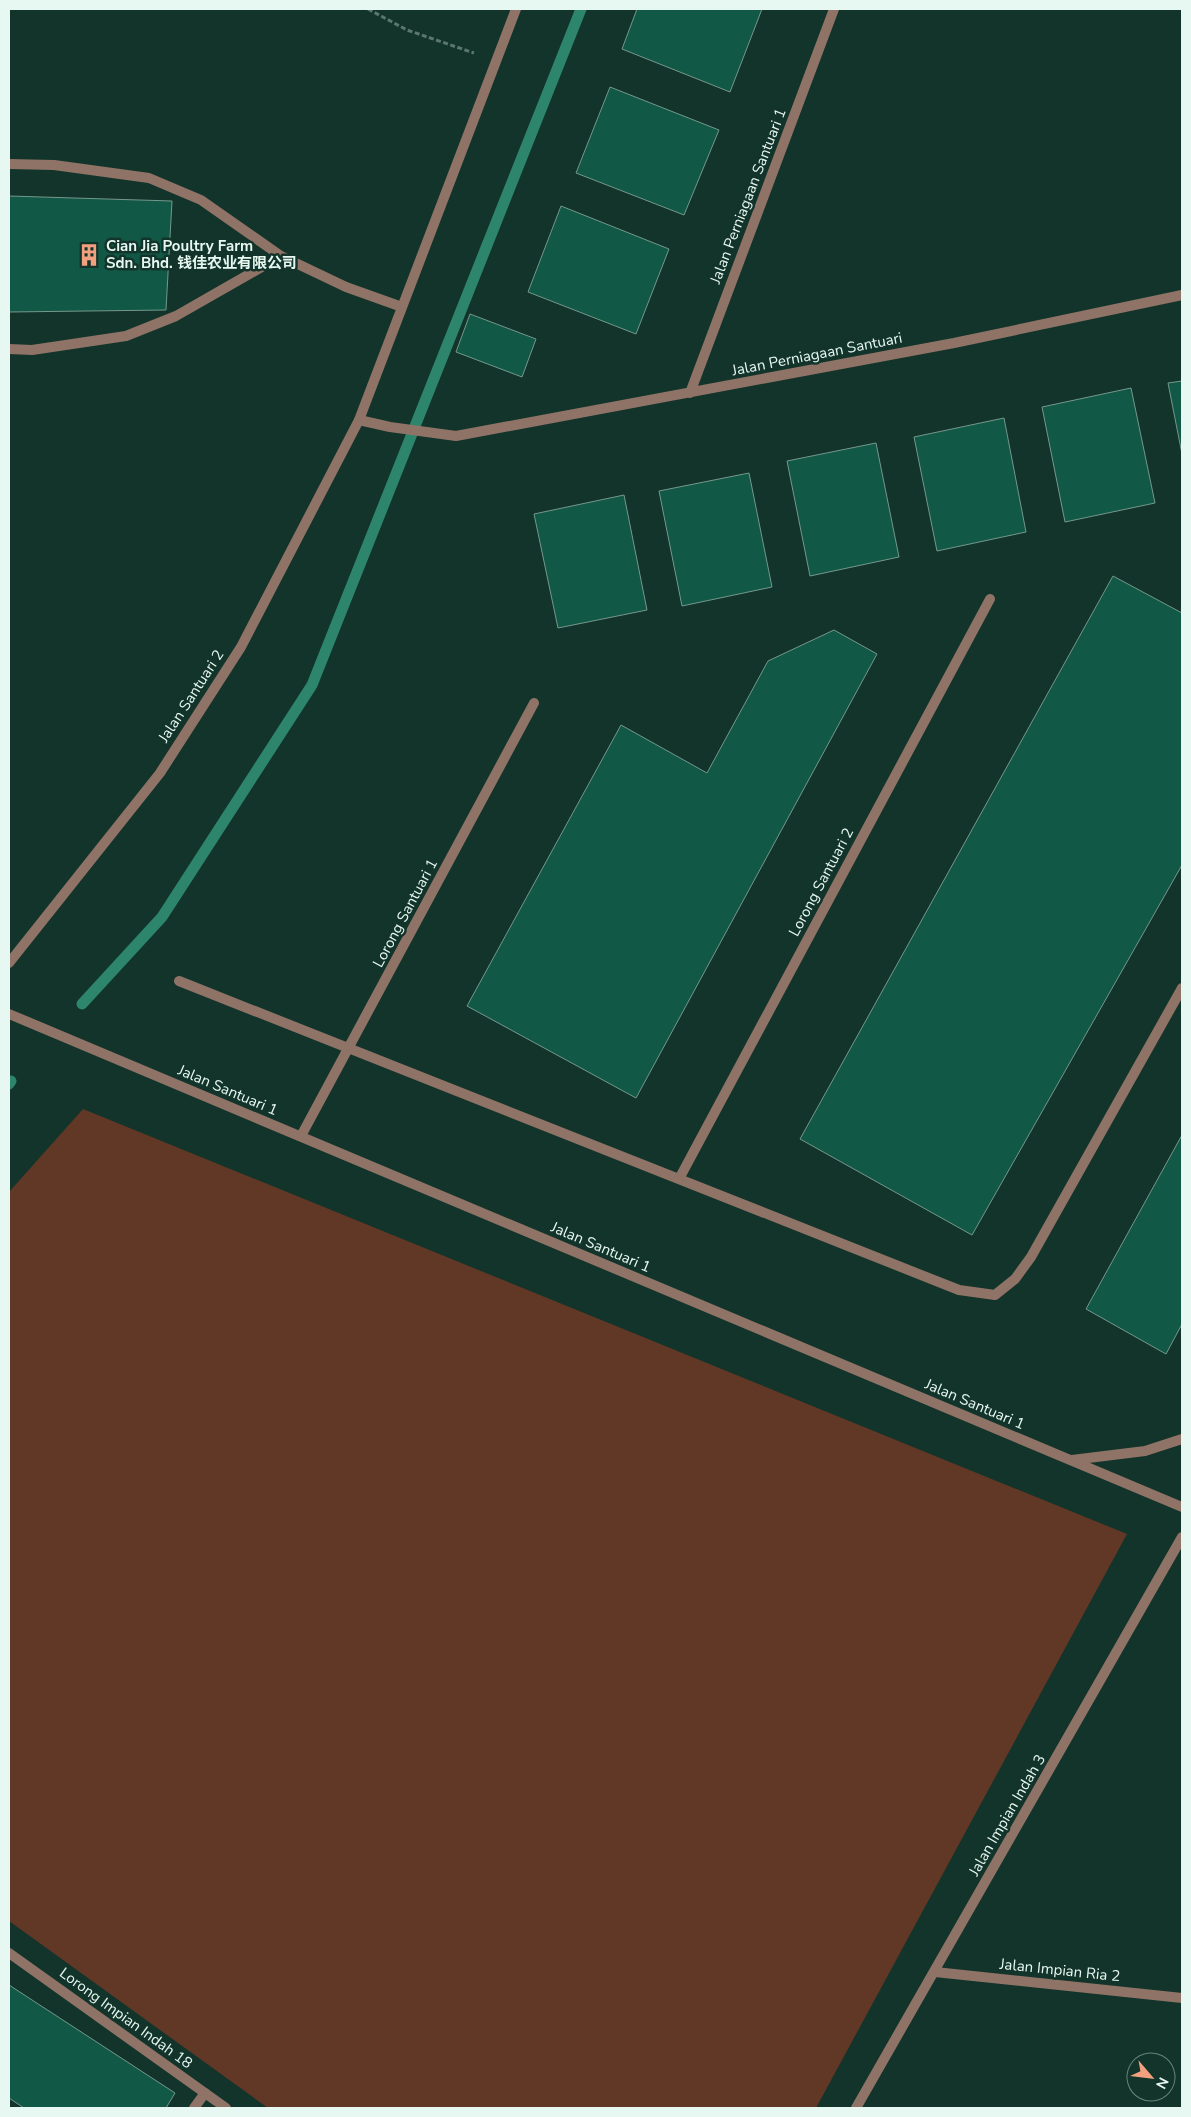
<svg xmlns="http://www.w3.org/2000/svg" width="1191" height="2117" font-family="'Nunito Sans','Noto Sans SC',sans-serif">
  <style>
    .green { fill: #613726 }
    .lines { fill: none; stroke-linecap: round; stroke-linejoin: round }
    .stream { stroke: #2d856c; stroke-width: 11 }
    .building { fill: #125846; stroke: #75988b }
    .path { stroke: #5a766d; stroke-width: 3; stroke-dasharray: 5 2.5; stroke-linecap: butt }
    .lane { stroke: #907367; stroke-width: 10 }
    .street { stroke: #907367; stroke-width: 10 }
    .labels { text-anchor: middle; stroke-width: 5; stroke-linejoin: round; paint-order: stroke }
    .street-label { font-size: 15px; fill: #e6f8f1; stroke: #13342a }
    .poi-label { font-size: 15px; font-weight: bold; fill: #e6f8f1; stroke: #13342a; text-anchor: start }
  </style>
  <rect width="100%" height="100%" fill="#13342a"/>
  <path class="green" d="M83 1109 1127 1534 816 2108H268L9 1921V1192Z"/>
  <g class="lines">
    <path class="stream" d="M82 1004 162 917 312 685 581 9
      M9 1084 11 1081"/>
  </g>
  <path class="building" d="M637 9H762L730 92 622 49Z
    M610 87 719 130 684 215 576 173Z
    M9 196 172 201 166 310 9 312Z
    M561 206 669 249 636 334 528 292Z
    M470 314 536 339 522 377 456 352Z
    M1182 381V454L1168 383Z
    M1131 388 1155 503 1065 522 1042 407Z
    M1004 418 1026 532 937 551 914 437Z
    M876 443 899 557 810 576 787 461Z
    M749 473 772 587 682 606 659 491Z
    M624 495 647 610 558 628 534 514Z
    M1113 576 1182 613V865L972 1235 800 1139Z
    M834 630 877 654 636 1098 467 1006 621 725 707 773 768 661Z
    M1182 1135V1324L1166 1354 1086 1309Z
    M9 1985 175 2093 166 2108H24L9 2098Z"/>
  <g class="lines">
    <path class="path" d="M368 9 407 30 474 53"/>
    <path class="lane" d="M9 164 54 165 149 178 201 200 281 256 346 287 402 307
      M9 349 32 350 126 336 176 316 281 256
      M359 420 516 9
      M194 2108 205 2093"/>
    <path class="street" d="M690 393 834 9
      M9 963 160 773 241 647 359 420 390 427 456 436 954 343 1182 295
      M179 981 959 1290 995 1295 1015 1279 1031 1257 1182 988
      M9 1014 1182 1507
      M301 1136 534 703
      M679 1179 990 599
      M1072 1460 1145 1451 1182 1439
      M9 1953 226 2108
      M935 1972 1182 1998
      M856 2108 1182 1537"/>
  </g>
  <defs>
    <symbol id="building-bare" viewBox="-9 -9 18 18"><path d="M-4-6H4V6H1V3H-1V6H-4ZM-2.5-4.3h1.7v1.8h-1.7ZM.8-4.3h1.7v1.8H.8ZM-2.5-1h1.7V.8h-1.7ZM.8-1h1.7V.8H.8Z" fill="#f2a07f" stroke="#13342a" stroke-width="2.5" paint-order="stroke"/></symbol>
  </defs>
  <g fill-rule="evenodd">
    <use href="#building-bare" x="73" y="239" width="32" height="32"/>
  </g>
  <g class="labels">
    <g class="street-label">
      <text transform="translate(748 196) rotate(-69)" y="5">Jalan Perniagaan Santuari 1</text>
      <text transform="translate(817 354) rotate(-11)" y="5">Jalan Perniagaan Santuari</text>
      <text transform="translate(191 696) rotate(-57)" y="5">Jalan Santuari 2</text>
      <text transform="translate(821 882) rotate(-62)" y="5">Lorong Santuari 2</text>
      <text transform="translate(405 913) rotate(-62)" y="5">Lorong Santuari 1</text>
      <text transform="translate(228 1090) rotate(23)" y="5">Jalan Santuari 1</text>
      <text transform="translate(601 1247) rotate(23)" y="5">Jalan Santuari 1</text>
      <text transform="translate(975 1404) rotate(23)" y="5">Jalan Santuari 1</text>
      <text transform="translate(1007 1815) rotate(-60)" y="5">Jalan Impian Indah 3</text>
      <text transform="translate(1060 1970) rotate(6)" y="5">Jalan Impian Ria 2</text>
      <text transform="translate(126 2018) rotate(36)" y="5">Lorong Impian Indah 18</text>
    </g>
    <g class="poi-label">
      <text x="106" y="251">Cian Jia Poultry Farm<tspan x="106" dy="17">Sdn. Bhd. 钱佳农业有限公司</tspan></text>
    </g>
  </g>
  <rect width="1191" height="2117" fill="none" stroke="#e6f8f1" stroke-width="20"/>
  <g transform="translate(1151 2077) rotate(118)"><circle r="24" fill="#13342a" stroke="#67827a"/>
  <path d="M0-4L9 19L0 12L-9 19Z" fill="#f2a07f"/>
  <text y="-8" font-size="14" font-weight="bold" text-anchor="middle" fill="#e6f8f1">N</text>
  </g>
</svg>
